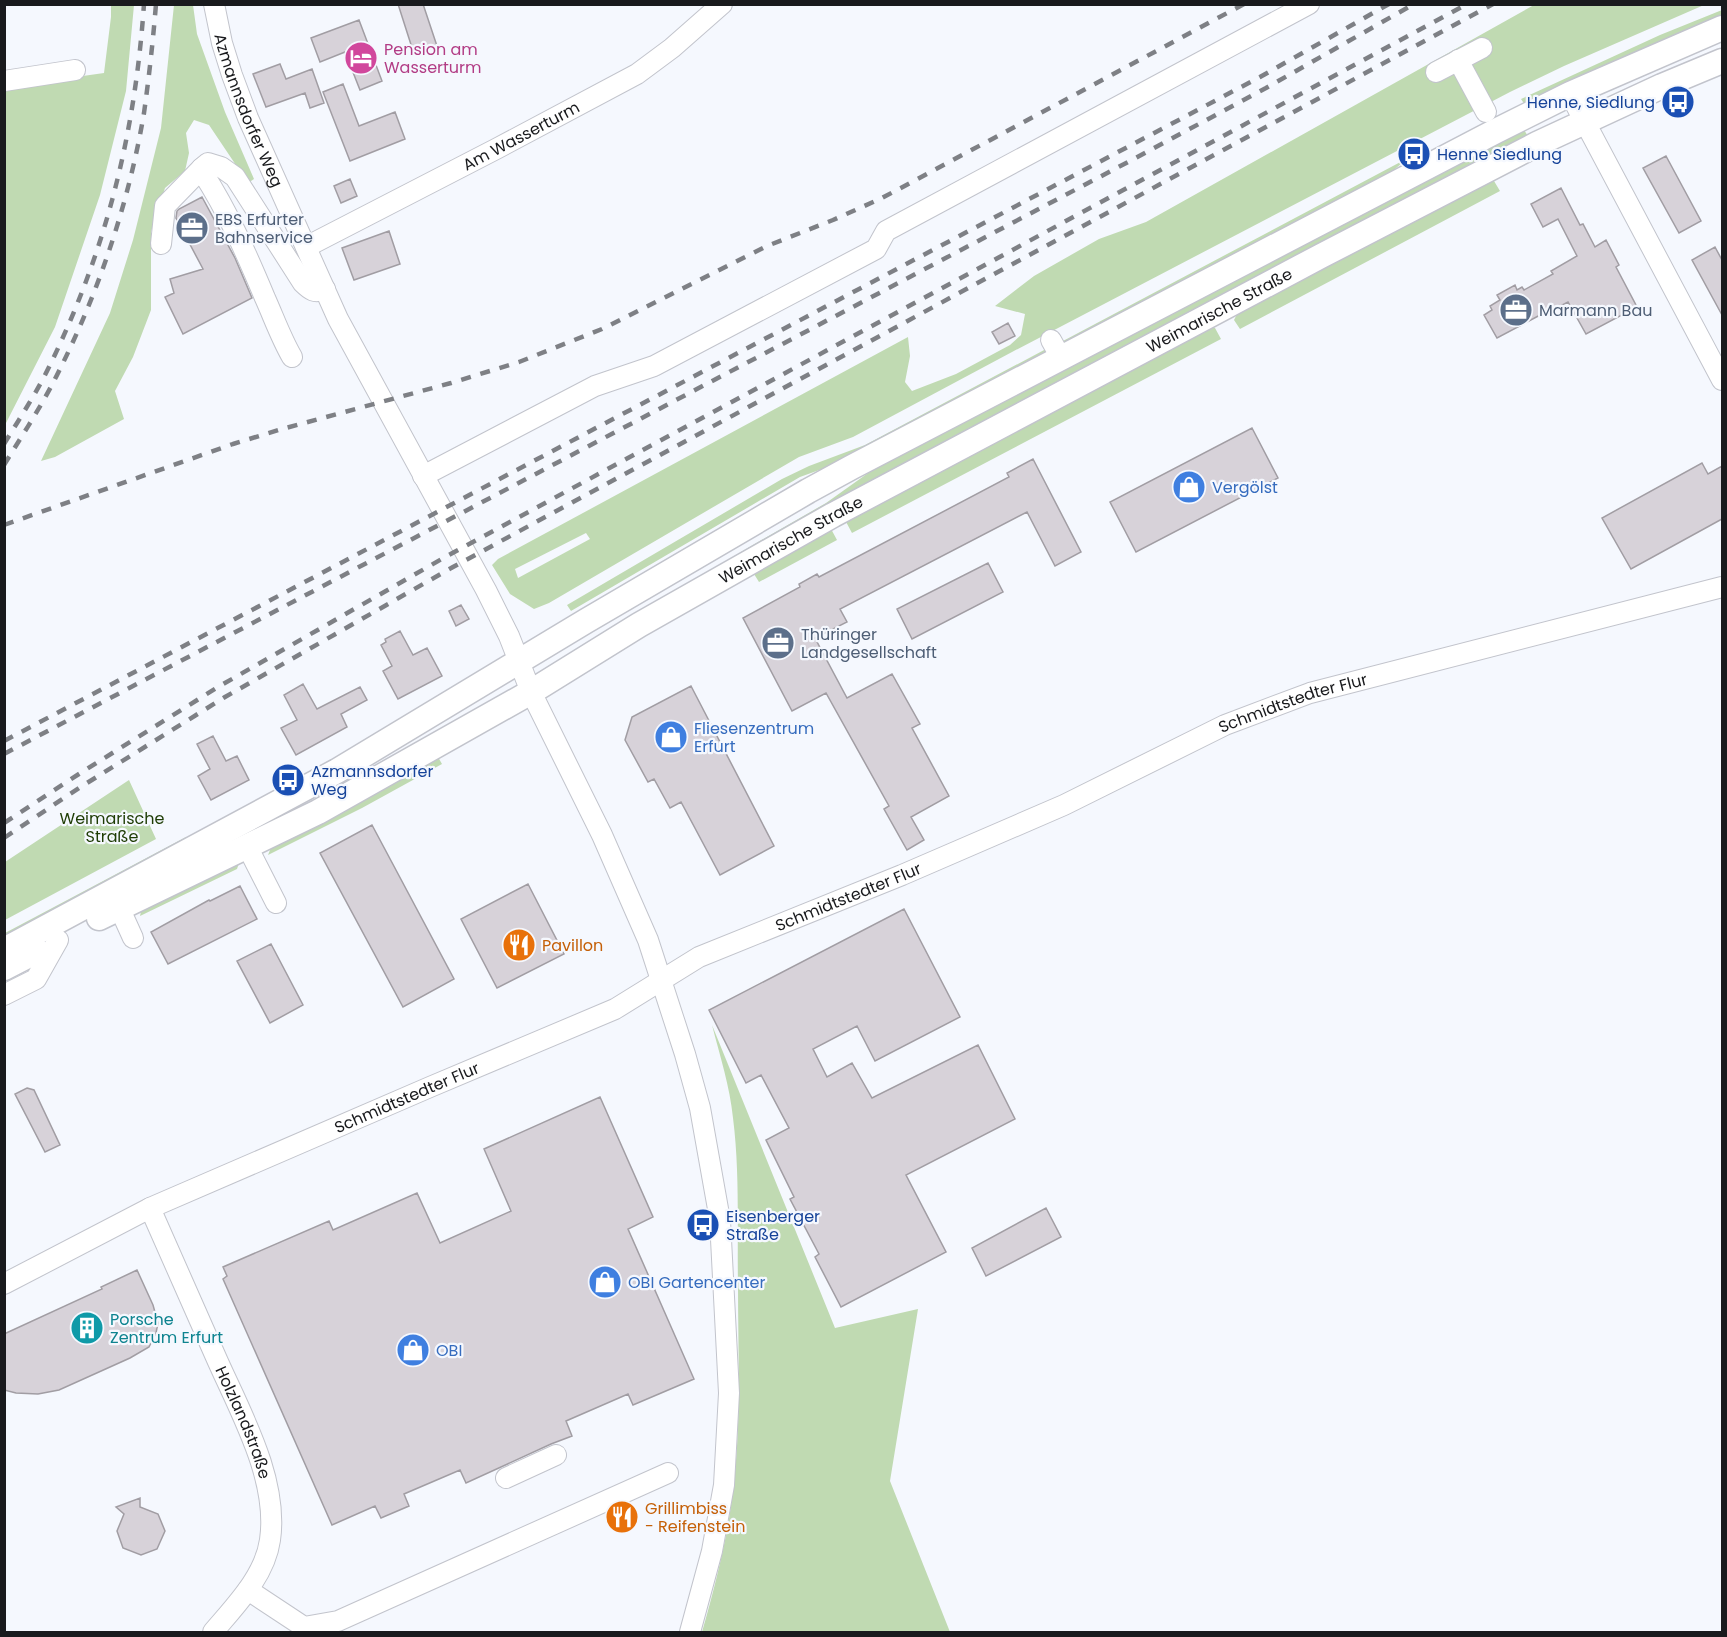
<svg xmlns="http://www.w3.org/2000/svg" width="1727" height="1637" font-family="Poppins,sans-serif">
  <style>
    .green { fill: #c0dab2; fill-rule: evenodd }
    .building { fill: #d7d2d9; stroke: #a19da3; stroke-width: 1.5 }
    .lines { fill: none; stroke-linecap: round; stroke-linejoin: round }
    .minor-casing { stroke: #c2c4cc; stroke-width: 22 }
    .major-casing { stroke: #c2c4cc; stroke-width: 27 }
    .minor { stroke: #fff; stroke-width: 20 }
    .major { stroke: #fff; stroke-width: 24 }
    .rail { stroke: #7e8085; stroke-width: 4.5; stroke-dasharray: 10 10; stroke-linecap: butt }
    .labels { text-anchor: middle; stroke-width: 4.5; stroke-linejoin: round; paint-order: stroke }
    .hotel-label { font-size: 16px; fill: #b23c85; stroke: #f5f8fe; text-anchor: start }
    .transit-label { font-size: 16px; fill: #164399; stroke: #f5f8fe; text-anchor: start }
    .street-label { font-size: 16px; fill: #191a1d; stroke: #f5f8fe }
    .service-label { font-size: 16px; fill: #4e5e75; stroke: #f5f8fe; text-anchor: start }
    .shop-label { font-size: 16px; fill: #366cbe; stroke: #f5f8fe; text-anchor: start }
    .park-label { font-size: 16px; fill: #1e3c04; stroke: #f5f8fe }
    .food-label { font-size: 16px; fill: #c56008; stroke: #f5f8fe; text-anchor: start }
    .culture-label { font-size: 16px; fill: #0d838f; stroke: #f5f8fe; text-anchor: start }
  </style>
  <rect width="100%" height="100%" fill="#f5f8fe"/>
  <path class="green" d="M111 5H134L126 91 100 195 55 327 5 425V87L104 73 111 17Z
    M174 5H193L197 34 225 112 254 179 248 183 209 125 194 120 186 133 189 153 185 171 165 188 151 232V310L133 357 115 391 124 419 55 457 41 461 110 313 133 240 161 128Z
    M1534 5H1704L1564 66 1510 92 1012 352 853 437 799 457 549 603 534 609 510 594 492 565 498 559 908 337 910 356 905 382 912 391 956 374 1010 345 1021 335 1025 314 995 306 1034 276 1099 239 1146 222ZM586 533 590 539 518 578 515 569Z
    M1722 10V17L1525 105 1521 99 1660 35Z
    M1523 128 1529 138 588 646 586 644 758 542 826 503 871 471Z
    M1408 158 1382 180 1066 347 1063 341Z
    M1487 181H1494L1500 191 1240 329 1234 320 1237 314Z
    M1210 327 1215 328 1221 339 852 533 845 520Z
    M1046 349 1050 355 847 460 800 477 571 611 567 605 782 479 809 466 865 445Z
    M830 527 837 540 759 582 754 574 767 563Z
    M438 757 442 764 362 808 268 855 272 845Z
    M129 780 156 839 5 920V862Z
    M186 837 183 844 5 939V933Z
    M240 860 237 869 140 916 142 907Z
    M712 1025 835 1328 918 1309 890 1481 950 1632H702C717 1580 730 1527 735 1473 741 1410 738 1348 738 1286 737 1231 740 1173 733 1118 730 1087 720 1056 712 1025Z"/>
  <path class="building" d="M398 4H423L437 46 414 54Z
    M359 20 382 81 360 90 345 52 320 62 311 38Z
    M280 64 286 79 312 69 324 103 310 108 305 93 266 107 253 74Z
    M343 84 359 126 395 112 405 139 350 161 323 92Z
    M1666 156 1701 221 1679 233 1643 168Z
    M350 179 357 196 341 203 334 186Z
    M1561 188 1580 225 1583 224 1595 247 1606 240 1619 265 1616 267 1637 307 1586 334 1568 302 1543 315 1542 314 1497 338 1484 315 1492 310 1490 306 1500 300 1497 295 1515 285 1517 290 1522 287 1524 290 1553 274 1551 271 1577 256 1558 219 1543 227 1531 204Z
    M202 197 235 258 252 298 183 334 165 297 174 293 170 279 203 269 176 218 177 211 179 209Z
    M389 231 400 264 354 280 342 248Z
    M1715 247 1722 260V315L1692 260Z
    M1008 323 1015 336 999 344 992 332Z
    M1252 428 1278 478 1136 552 1110 502Z
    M1033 459 1081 552 1055 566 1027 512 840 609 847 622 815 638 847 698 892 674 920 724 912 728 949 796 911 817 924 840 907 850 884 809 889 806 826 693 792 711 743 618 800 587 799 584 817 574 819 577 1009 477 1007 473Z
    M1702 463 1708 474 1722 466V519L1631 569 1602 518Z
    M988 563 1003 592 912 639 897 609Z
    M461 605 469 619 456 626 449 611Z
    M400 631 413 655 427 648 442 676 398 699 383 671 392 666 381 645 386 642 385 639Z
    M303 684 317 709 360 687 367 700 341 714 347 727 296 755 281 728 297 720 284 695Z
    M691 686 774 846 720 875 681 802 670 808 654 779 648 782 625 740 632 717Z
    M213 736 226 761 237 756 249 780 211 800 198 776 210 769 197 744Z
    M372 825 454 979 403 1007 320 853Z
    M528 884 564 954 497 988 461 919Z
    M240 886 257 919 168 964 151 932 209 900 210 901Z
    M904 909 960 1017 875 1061 857 1026 813 1049 827 1077 852 1063 872 1098 978 1045 1015 1119 906 1175 946 1252 841 1307 815 1257 819 1254 790 1199 794 1197 766 1140 789 1128 761 1075 746 1083 709 1010Z
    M271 944 303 1005 270 1023 237 961Z
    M27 1088 34 1090 60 1145 45 1152 15 1094Z
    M600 1097 653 1217 628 1229 694 1379 633 1405 628 1394 566 1421 572 1436 551 1444 466 1483 460 1470 404 1494 409 1506 381 1518 375 1506 332 1525 223 1279 227 1276 223 1267 329 1221 333 1230 417 1193 440 1243 511 1211 484 1149Z
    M1046 1208 1061 1237 986 1276 972 1248Z
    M137 1270 153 1305 158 1323 156 1333 149 1347 130 1358 59 1390 38 1394 16 1393 4 1390V1334L102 1289 101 1287Z
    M140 1498V1507L158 1514 165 1531 157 1549 141 1555 123 1548 117 1531 124 1514 116 1507Z"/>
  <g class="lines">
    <defs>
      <g id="minor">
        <path id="s1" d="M214 4 222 43 232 75 248 118 338 319 486 590 509 636 531 692 602 835 648 940 685 1054 700 1108 720 1220 729 1393 724 1485 712 1551 690 1632"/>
        <path d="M1458 60 1486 112"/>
        <path d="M1436 72 1482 48"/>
        <path d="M4 81 75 70"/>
        <path d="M1570 94 1722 380"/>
        <path d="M161 244 165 206 202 168"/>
        <path id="s2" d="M306 247 496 149 637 74 672 48 722 4"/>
        <path d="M1051 340 1061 358"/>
        <path d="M292 357C281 338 274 318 265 298 247 255 228 212 203 173L202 168 208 163 221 167 235 177 303 283C310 290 315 294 325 289"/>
        <path d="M423 476 595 386 654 366 876 249 886 231 1309 4"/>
        <path d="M247 846 276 903"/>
        <path d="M119 907 133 938"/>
        <path d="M4 995 36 979 58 940"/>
        <path id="s3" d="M150 1208C172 1257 193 1306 215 1355 239 1410 279 1478 270 1540 265 1576 235 1606 213 1632"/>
        <path id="s4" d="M4 1284 150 1208 430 1087 615 1009 699 957 902 875 1064 805 1225 725 1310 693 1722 587"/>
        <path d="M506 1478 556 1455"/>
        <path d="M248 1590 304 1627 338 1621 668 1473"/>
      </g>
      <g id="major">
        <path id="s5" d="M99 918 318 812 531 692 639 625 833 515 1321 256 1537 144 1662 86 1722 61"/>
        <path d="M4 950 337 771 586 621 808 491 852 467 1496 131 1570 94 1722 28"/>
        <path d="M4 968 37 951"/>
      </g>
    </defs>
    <use href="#minor" class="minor-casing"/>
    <use href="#major" class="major-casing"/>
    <use href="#minor" class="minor"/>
    <use href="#major" class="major"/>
    <path class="rail" d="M4 444C20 418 37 392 50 365 107 248 135 133 144 4
      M4 465C23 434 43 404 59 371 99 291 129 202 144 113 149 77 153 41 156 4
      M4 525 233 444 282 429 451 383 519 362 602 329 767 246 833 220 882 198 1244 4
      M4 741 1260 77 1389 4
      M4 754 1128 162 1266 88 1414 4
      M4 823 82 772 218 687 447 556 1467 4
      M4 838 79 788 225 697 453 567 1493 4"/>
  </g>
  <defs>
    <symbol id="hotel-disc" viewBox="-11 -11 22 22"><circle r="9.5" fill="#d1479c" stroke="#f5f8fe"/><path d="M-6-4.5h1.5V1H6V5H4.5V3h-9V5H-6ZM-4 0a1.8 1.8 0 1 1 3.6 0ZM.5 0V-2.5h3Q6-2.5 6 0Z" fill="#fff"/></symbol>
    <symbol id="bus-disc" viewBox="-11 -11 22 22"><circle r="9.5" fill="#1a4fb4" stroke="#f5f8fe"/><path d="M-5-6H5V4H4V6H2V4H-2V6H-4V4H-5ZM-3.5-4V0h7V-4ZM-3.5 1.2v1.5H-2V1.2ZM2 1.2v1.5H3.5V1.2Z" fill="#fff"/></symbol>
    <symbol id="office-disc" viewBox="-11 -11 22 22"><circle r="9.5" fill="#5c6f8a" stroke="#f5f8fe"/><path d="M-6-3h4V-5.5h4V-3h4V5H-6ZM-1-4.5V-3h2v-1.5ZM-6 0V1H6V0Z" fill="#fff"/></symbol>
    <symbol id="shop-disc" viewBox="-11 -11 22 22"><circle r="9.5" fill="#3f7fe0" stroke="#f5f8fe"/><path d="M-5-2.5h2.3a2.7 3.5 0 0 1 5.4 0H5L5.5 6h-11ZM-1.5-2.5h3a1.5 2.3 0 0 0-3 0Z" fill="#fff"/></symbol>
    <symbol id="restaurant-disc" viewBox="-11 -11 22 22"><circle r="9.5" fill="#e8710a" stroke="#f5f8fe"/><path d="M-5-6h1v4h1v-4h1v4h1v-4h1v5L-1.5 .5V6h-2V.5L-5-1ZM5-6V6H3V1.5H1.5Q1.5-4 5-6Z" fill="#fff"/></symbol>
    <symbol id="building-disc" viewBox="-11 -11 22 22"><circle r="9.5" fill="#0f9aa8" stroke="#f5f8fe"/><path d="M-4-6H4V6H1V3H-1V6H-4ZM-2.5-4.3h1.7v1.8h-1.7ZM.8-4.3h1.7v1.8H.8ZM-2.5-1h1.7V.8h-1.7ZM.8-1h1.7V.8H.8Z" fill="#fff"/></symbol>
  </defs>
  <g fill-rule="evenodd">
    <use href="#hotel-disc" x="342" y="39" width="38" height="38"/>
    <use href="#bus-disc" x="1659" y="83" width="38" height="38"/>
    <use href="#bus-disc" x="1395" y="135" width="38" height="38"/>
    <use href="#office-disc" x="173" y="209" width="38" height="38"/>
    <use href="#office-disc" x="1497" y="291" width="38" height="38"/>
    <use href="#shop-disc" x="1170" y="468" width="38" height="38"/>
    <use href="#office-disc" x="759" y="624" width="38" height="38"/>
    <use href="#shop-disc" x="652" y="718" width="38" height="38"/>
    <use href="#bus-disc" x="269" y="761" width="38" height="38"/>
    <use href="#restaurant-disc" x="500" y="926" width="38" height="38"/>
    <use href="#bus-disc" x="684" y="1206" width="38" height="38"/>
    <use href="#shop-disc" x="586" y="1263" width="38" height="38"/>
    <use href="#building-disc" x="68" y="1309" width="38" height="38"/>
    <use href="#shop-disc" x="394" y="1331" width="38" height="38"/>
    <use href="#restaurant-disc" x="603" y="1498" width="38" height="38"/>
  </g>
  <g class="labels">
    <g class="hotel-label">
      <text x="384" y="55">Pension am<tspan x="384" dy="18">Wasserturm</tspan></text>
    </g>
    <g class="transit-label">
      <text x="1655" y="108" text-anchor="end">Henne, Siedlung</text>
      <text x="1437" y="160">Henne Siedlung</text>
      <text x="311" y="777">Azmannsdorfer<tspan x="311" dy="18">Weg</tspan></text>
      <text x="726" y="1222">Eisenberger<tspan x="726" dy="18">Straße</tspan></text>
    </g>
    <g class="street-label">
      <text dy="6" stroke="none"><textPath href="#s1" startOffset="112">Azmannsdorfer Weg</textPath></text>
      <text dy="6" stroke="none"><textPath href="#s2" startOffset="242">Am Wasserturm</textPath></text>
      <text dy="6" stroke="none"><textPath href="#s5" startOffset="1275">Weimarische Straße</textPath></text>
      <text dy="6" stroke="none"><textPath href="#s5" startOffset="789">Weimarische Straße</textPath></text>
      <text dy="6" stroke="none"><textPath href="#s4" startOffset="1416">Schmidtstedter Flur</textPath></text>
      <text dy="6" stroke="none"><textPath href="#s4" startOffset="930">Schmidtstedter Flur</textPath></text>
      <text dy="6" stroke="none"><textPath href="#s4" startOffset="444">Schmidtstedter Flur</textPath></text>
      <text dy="6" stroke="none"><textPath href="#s3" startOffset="234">Holzlandstraße</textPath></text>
    </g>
    <g class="service-label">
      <text x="215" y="225">EBS Erfurter<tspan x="215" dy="18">Bahnservice</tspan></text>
      <text x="1539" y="316">Marmann Bau</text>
      <text x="801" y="640">Thüringer<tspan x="801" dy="18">Landgesellschaft</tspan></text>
    </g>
    <g class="shop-label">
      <text x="1212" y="493">Vergölst</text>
      <text x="694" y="734">Fliesenzentrum<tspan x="694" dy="18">Erfurt</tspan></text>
      <text x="628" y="1288">OBI Gartencenter</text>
      <text x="436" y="1356">OBI</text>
    </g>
    <g class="park-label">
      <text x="112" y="824">Weimarische<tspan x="112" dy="18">Straße</tspan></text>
    </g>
    <g class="food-label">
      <text x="542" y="951">Pavillon</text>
      <text x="645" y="1514">Grillimbiss<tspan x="645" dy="18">- Reifenstein</tspan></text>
    </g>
    <g class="culture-label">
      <text x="110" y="1325">Porsche<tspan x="110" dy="18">Zentrum Erfurt</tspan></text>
    </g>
  </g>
  <rect width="1727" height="1637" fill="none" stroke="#191a1d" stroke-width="12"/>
</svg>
